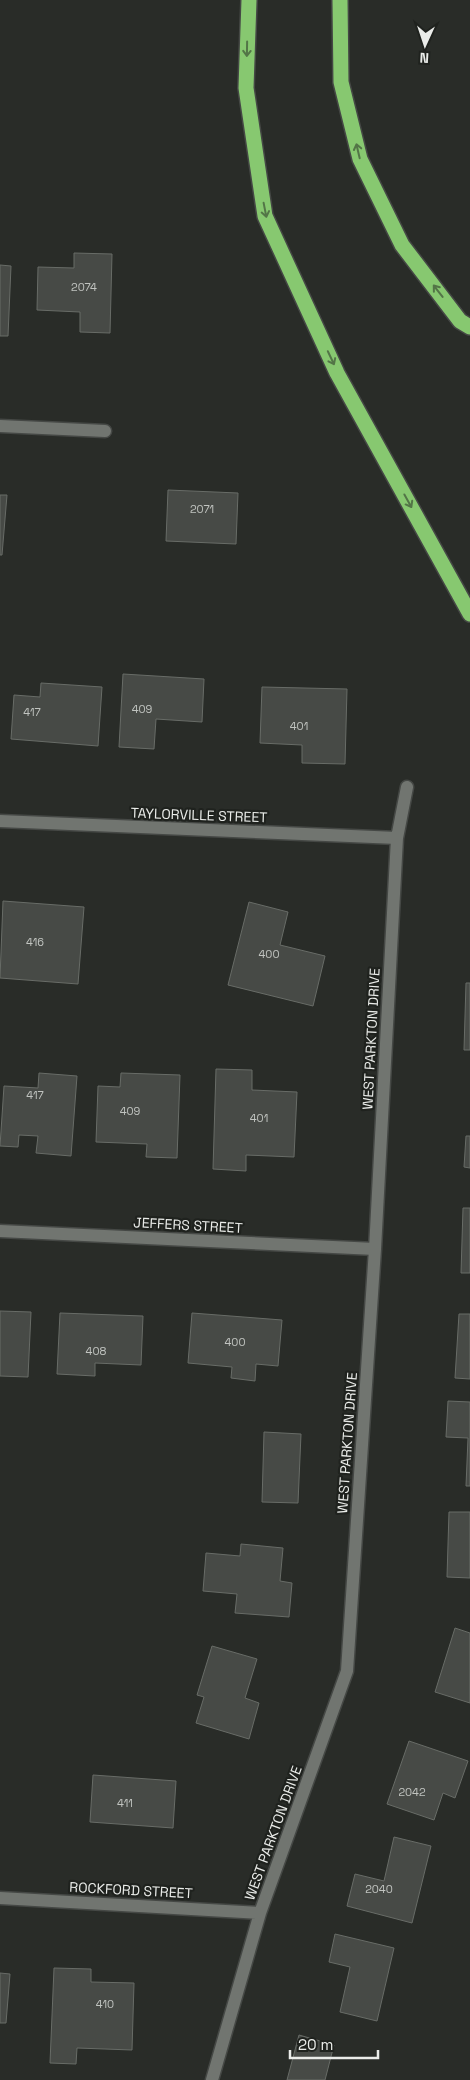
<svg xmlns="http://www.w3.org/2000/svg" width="470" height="2080" font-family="'Space Grotesk',sans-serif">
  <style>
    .building { fill: #474a46; stroke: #686c67 }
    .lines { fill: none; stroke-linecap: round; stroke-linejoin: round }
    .minor-casing { stroke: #454845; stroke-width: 15 }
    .highway-casing { stroke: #454845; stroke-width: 18 }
    .minor { stroke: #717570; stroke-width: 12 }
    .highway { stroke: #87c870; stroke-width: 15 }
    .oneway { stroke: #537547 }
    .labels { text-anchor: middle; stroke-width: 4.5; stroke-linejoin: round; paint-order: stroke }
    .number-label { font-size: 11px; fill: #c1c4c0 }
    .street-label { font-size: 14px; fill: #eaece9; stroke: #1f221e }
  </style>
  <rect width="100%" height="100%" fill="#292c28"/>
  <path class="building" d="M74 253 112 254 110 333 80 332V312L37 310 38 267 74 268Z
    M0 265 11 266 8 336H0Z
    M168 490 238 493 236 544 166 541Z
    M0 495H7L2 555H0Z
    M123 674 204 679 202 722 156 719 154 749 119 747Z
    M41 683 102 687 98 746 11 739 14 695 40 697Z
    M262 687 347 689 345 764 302 763V745L260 743Z
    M3 901 84 907 78 984 0 978Z
    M249 902 288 912 280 945 325 956 313 1006 228 985Z
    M466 983H470V1050H464Z
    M216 1069 252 1070V1090L297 1092 294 1157 246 1155V1171L213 1169Z
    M39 1073 77 1076 71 1156 36 1153 38 1136 19 1135 18 1147 0 1146 4 1086 38 1088Z
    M121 1073 180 1075 177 1158 146 1157 147 1144 96 1142 98 1086 120 1087Z
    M466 1136H470V1168L464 1167Z
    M463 1208H470V1273H461Z
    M0 1311 31 1312 28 1377 0 1376Z
    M60 1313 143 1316 141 1365 95 1363V1376L57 1374Z
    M192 1313 282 1320 278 1366 256 1364 255 1381 231 1378 232 1367 188 1363Z
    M459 1314H470V1379L455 1378Z
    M448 1401 470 1402V1486H466L468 1438 446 1437Z
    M264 1432 301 1434 298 1503 262 1502Z
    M449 1512H470V1578L447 1577Z
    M241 1544 283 1548 280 1581 292 1583 289 1617 235 1613 237 1594 203 1591 206 1553 240 1556Z
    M455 1628 470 1633V1703L435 1692Z
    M212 1646 257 1659 245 1698 259 1703 249 1739 196 1723 204 1697 197 1695Z
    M409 1741 468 1761 455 1798 443 1793 434 1820 387 1804Z
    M93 1775 176 1781 173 1828 90 1822Z
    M394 1837 431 1846 412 1923 347 1906 355 1874 384 1881Z
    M335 1934 394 1948 377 2021 340 2012 350 1967 329 1962Z
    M54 1968 91 1969V1982L134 1983 132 2050 77 2048 76 2064 50 2063Z
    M0 1973 10 1974 6 2023H0Z
    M299 2035 334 2045 325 2080H287Z"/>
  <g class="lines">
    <defs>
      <path id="minor" d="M0 426 105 431
        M0 821 397 838
        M0 1231 375 1249
        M0 1898 260 1913
        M212 2080 260 1913 347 1671 375 1249 397 838 407 787"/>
      <path id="highway" d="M249 0 246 88 265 216 337 373 470 614
        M340 0 341 82 360 159 402 245 460 321 470 327"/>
    </defs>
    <use href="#minor" class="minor-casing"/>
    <use href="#highway" class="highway-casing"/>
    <use href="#minor" class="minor"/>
    <use href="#highway" class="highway"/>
  </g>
  <defs><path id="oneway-shaft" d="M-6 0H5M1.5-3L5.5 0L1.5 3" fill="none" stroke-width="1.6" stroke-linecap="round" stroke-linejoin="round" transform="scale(1.25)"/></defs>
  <g class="oneway">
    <use href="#oneway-shaft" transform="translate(247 49) rotate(91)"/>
    <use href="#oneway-shaft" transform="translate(358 151) rotate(-103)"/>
    <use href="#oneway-shaft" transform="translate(265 210) rotate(79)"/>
    <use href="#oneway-shaft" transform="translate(438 291) rotate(-128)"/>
    <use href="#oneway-shaft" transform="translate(331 358) rotate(65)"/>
    <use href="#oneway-shaft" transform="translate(408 501) rotate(61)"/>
  </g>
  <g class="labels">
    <g class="number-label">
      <text x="84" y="291">2074</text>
      <text x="202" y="513">2071</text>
      <text x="142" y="713">409</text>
      <text x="32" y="716">417</text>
      <text x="299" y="730">401</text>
      <text x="35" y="946">416</text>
      <text x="269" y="958">400</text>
      <text x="35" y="1099">417</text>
      <text x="130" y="1115">409</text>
      <text x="259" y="1122">401</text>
      <text x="235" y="1346">400</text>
      <text x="96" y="1355">408</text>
      <text x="412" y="1796">2042</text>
      <text x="125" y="1807">411</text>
      <text x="379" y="1893">2040</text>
      <text x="105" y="2008">410</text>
    </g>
    <g class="street-label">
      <text transform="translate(199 815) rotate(2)" y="5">TAYLORVILLE STREET</text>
      <text transform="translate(371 1039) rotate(-87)" y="5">WEST PARKTON DRIVE</text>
      <text transform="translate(188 1225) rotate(3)" y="5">JEFFERS STREET</text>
      <text transform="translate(347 1443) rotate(-86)" y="5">WEST PARKTON DRIVE</text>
      <text transform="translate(273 1833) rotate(-70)" y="5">WEST PARKTON DRIVE</text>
      <text transform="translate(131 1890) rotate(3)" y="5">ROCKFORD STREET</text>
    </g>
  </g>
  <g transform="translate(425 45) rotate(183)" stroke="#1f221e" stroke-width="4" paint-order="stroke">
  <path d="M0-4L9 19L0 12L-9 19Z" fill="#eaece9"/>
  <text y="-8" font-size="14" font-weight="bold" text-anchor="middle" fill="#eaece9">N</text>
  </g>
  <path d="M290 2050v8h88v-8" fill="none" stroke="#eaece9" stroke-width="2.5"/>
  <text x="298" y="2050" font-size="15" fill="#eaece9" stroke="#1f221e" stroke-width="4" paint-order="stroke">20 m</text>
</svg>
